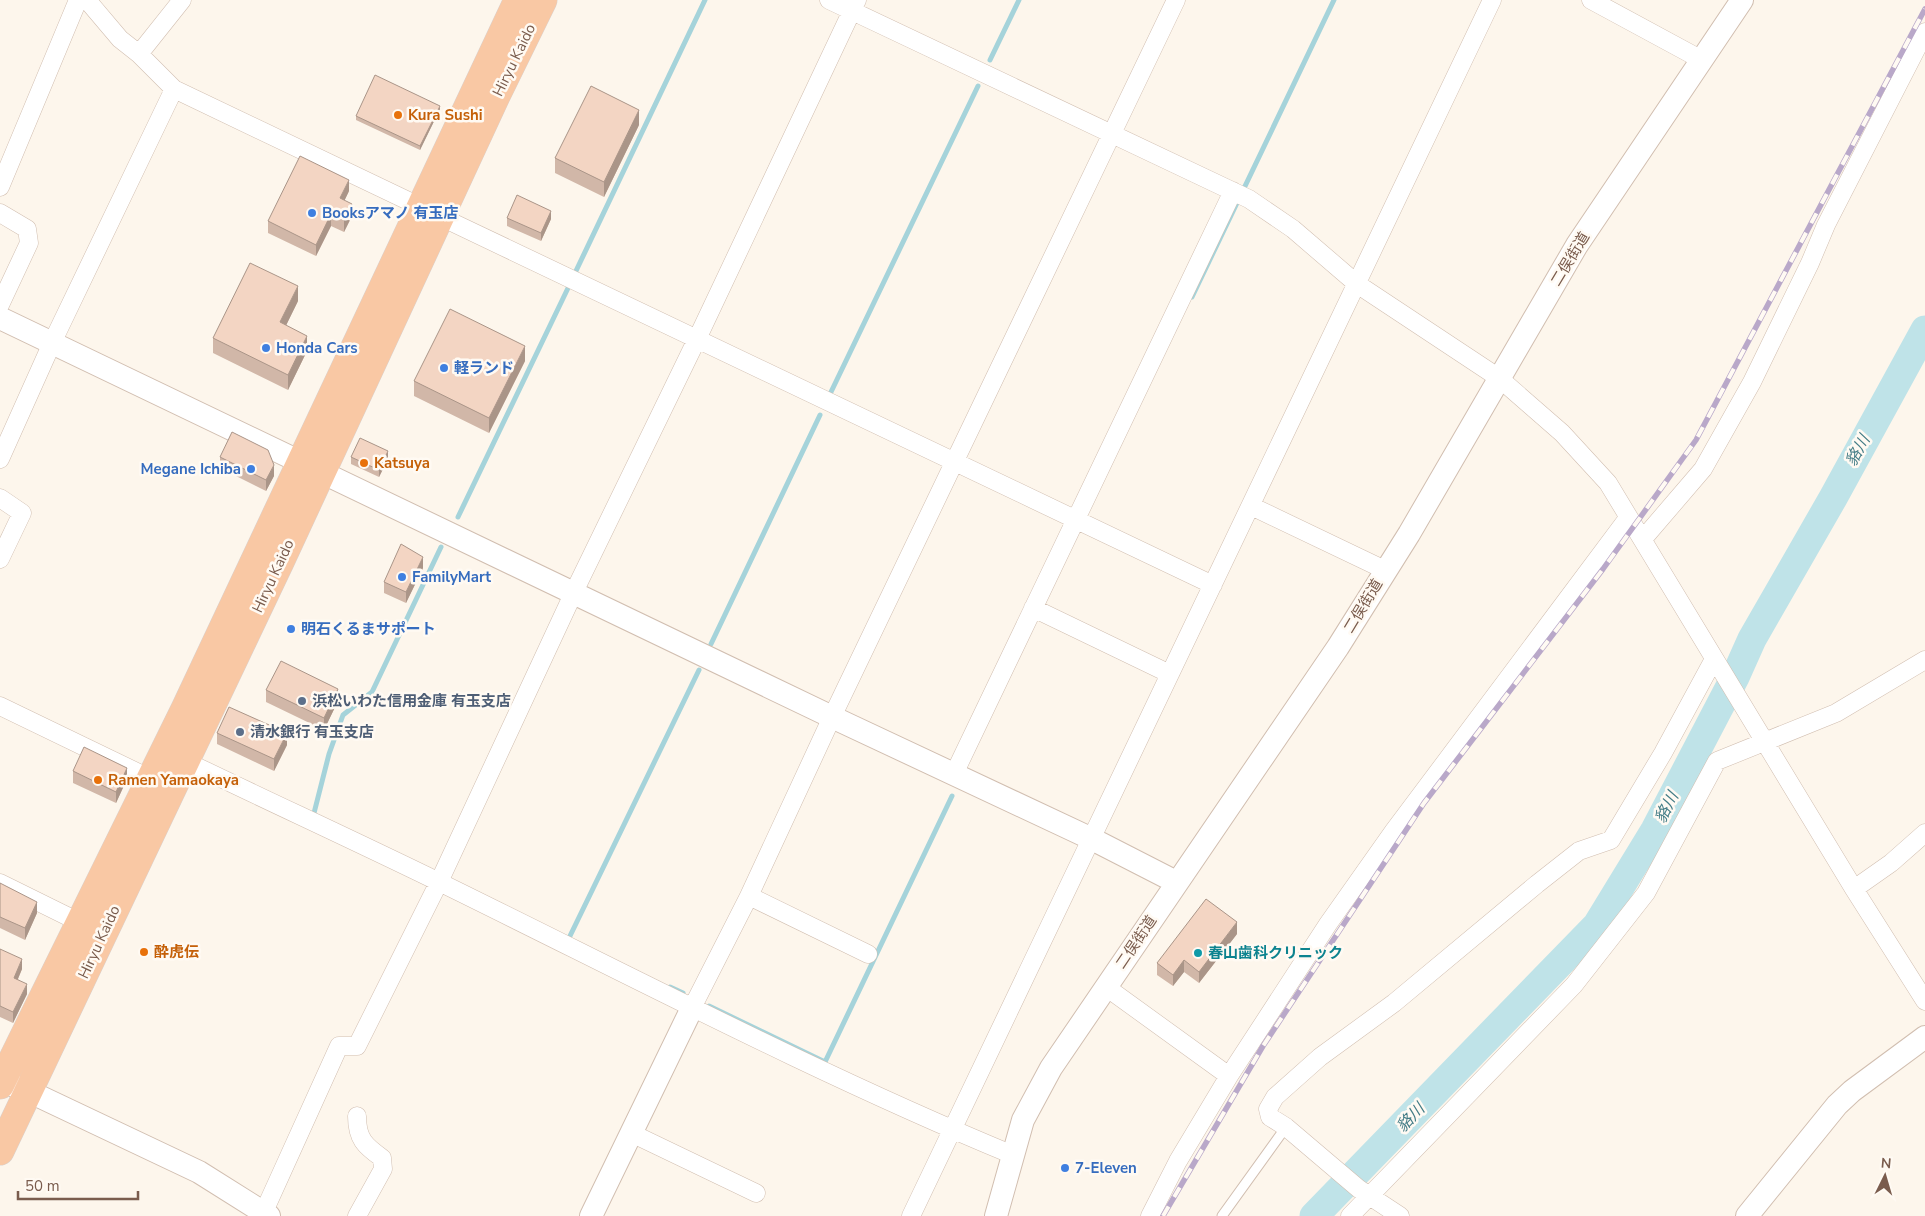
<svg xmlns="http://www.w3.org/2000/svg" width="1925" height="1216" font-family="'Nunito Sans','Noto Sans JP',sans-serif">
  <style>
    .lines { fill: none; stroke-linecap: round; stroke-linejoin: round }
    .stream { stroke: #a5d3da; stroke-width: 5 }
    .river { stroke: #bfe3e8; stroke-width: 29 }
    .service-casing { stroke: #d1beb0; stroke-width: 11 }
    .minor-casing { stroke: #d1beb0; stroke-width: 19 }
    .tertiary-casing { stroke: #d1beb0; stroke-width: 24 }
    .trunk-casing { stroke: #dad1cd; stroke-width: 29 }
    .service { stroke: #fff; stroke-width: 9 }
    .minor { stroke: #fff; stroke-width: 18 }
    .tertiary { stroke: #fff; stroke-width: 22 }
    .trunk { stroke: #f9c8a4; stroke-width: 28 }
    .rail-casing { stroke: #b9a8c9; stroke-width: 5.5 }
    .rail { stroke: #fffaf3; stroke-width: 4; stroke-dasharray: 11; stroke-linecap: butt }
    .wall { fill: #d1b7a8 }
    .shaded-wall { fill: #aa9588 }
    .building { fill: #f3d5c3; stroke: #aa9588 }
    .food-dot { fill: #e8710a; stroke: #fffaf3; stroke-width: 2 }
    .shop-dot { fill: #3f7fe0; stroke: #fffaf3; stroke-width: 2 }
    .service-dot { fill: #5c6f8a; stroke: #fffaf3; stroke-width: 2 }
    .culture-dot { fill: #0f9aa8; stroke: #fffaf3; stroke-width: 2 }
    .labels { text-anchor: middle; stroke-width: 5; stroke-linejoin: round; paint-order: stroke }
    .street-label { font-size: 15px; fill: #7a5c4d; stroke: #fffaf3 }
    .food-label { font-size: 15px; font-weight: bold; fill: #c56008; stroke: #fffaf3; text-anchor: start }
    .shop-label { font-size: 15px; font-weight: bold; fill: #366cbe; stroke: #fffaf3; text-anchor: start }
    .service-label { font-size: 15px; font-weight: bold; fill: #4e5e75; stroke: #fffaf3; text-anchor: start }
    .culture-label { font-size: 15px; font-weight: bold; fill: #0d838f; stroke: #fffaf3; text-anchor: start }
    .water-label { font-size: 16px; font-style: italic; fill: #437c86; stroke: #fffaf3 }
  </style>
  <rect width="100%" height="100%" fill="#fdf6ec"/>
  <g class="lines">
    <path class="stream" d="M990 60 1019 0
      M575 273 705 0
      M1192 297 1334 0
      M831 392 978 86
      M458 517 569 286
      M711 644 820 415
      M313 817 329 754 343 715 372 692 441 547
      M569 938 699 670
      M670 987 683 993
      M709 1006 825 1062 952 796"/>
    <path class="river" d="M1314 1216 1597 925 1655 830 1735 677 1752 639 1833 498 1925 330"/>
    <defs>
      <path id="service" d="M1222 1216 1286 1127"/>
      <path id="minor" d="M87 0 120 39 139 54 174 89 421 207
        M829 0 1249 199 1293 229 1357 284 1499 378 1562 433 1608 483 1854 889 1925 1001
        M1591 0 1702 60
        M139 54 182 0
        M0 187 78 0
        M0 213 27 229 29 243 0 305
        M441 217 1213 585
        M0 459 52 343 174 89
        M0 498 22 513 0 559
        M1251 506 1385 570
        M1643 539 1703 469 1752 382 1810 263 1826 225 1925 32
        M1033 608 1170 674
        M0 706 151 779
        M185 761C270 802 355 841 439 882 629 975 817 1074 1013 1155
        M954 774 1233 191
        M0 883 79 922
        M1854 889 1891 863 1925 833
        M749 896 868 954
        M1106 987 1229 1076 1178 1161 1150 1216
        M692 1008 749 896 832 717 1176 0
        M1229 1076 1328 924 1393 832 1628 518
        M357 1116C357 1139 365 1146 382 1158L383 1169 357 1216
        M631 1133 756 1193
        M262 1216 339 1046H357L439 882 574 592 697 339 857 0
        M911 1216 1492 0
        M1350 1216 1574 985 1646 893 1717 761 1836 713 1925 660
        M1400 1216 1359 1189 1286 1127 1270 1117 1268 1109 1275 1097 1320 1057 1394 1003 1537 884 1579 851 1611 840 1663 753 1714 659"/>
      <path id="tertiary" d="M0 318 832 717 1092 839 1176 882
        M12 1085 28 1091 199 1172 269 1216
        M591 1216 692 1008
        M996 1216 1023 1120 1051 1068 1338 647 1409 534 1577 245 1742 0
        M1747 1216 1837 1105 1852 1091 1925 1037"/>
      <path id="trunk" d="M0 1085 185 709 518 0
        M0 1151 280 562 496 96 543 0"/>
    </defs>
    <use href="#service" class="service-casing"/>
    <use href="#minor" class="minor-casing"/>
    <use href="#tertiary" class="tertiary-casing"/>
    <use href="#trunk" class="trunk-casing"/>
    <use href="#service" class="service"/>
    <use href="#minor" class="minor"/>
    <use href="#tertiary" class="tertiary"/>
    <use href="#trunk" class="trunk"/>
    <defs>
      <path id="rail" d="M1163 1216 1263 1046 1424 803 1603 569 1696 440 1925 9"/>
    </defs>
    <use href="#rail" class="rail-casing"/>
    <use href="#rail" class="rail"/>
  </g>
  <path class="wall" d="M440 109 420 150 356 120V116Z
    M639 125 604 197 555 173V158Z
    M349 191 344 201 352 216 344 232 331 226 316 256 268 233V221Z
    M507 218 551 219 541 241 507 226Z
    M298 301 286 325 307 351 288 390 213 353V338Z
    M525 361 489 433 414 396V381Z
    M220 457 274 476 266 491 220 468Z
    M351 457 388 459 379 477 351 464Z
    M423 568 406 603 384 593V582Z
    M266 690 338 701 324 730 266 702Z
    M217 733 287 745 274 771 217 744Z
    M73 771 127 779 116 803 73 783Z
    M0 883 37 913 25 940 0 928Z
    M1237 934 1199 983 1184 972 1173 986 1157 975V963Z
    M0 949 22 969 18 979 27 994 13 1023 0 1017Z"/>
  <path class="shaded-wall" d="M440 106V109L420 150V146Z
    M639 110V125L604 197V182Z
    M349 180V191L340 210V198Z
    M352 204V216L344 232V220Z
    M551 211V219L541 241V233Z
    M331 214V226L316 256V245Z
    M298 286V301L280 338V322Z
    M307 336V351L288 390V375Z
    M525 346V361L489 433V418Z
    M388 451V459L379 477V470Z
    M274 465V476L266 491V480Z
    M423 557V568L406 603V592Z
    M338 689V701L324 730V718Z
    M287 733V745L274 771V759Z
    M127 768V779L116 803V792Z
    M37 902V913L25 940V928Z
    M1237 922V934L1199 983V972Z
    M22 959V969L14 988V978Z
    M1184 960V972L1173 986V975Z
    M27 984V994L13 1023V1012Z"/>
  <path class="building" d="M375 75 440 106 420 146 356 116Z
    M591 86 639 110 604 182 555 158Z
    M300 156 349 180 340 198 352 204 344 220 331 214 316 245 268 221Z
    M517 195 551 211 541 233 507 218Z
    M250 263 298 286 280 322 307 336 288 375 213 338Z
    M450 309 525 346 489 418 414 381Z
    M232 432 268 450 274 465 266 480 220 457Z
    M360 438 388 451 379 470 351 457Z
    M401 544 423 557 406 592 384 582Z
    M281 661 338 689 324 718 266 690Z
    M229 707 287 733 274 759 217 733Z
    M84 747 127 768 116 792 73 771Z
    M0 883 37 902 25 928 0 917Z
    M1206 899 1237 922 1199 972 1184 960 1173 975 1157 963Z
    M0 949 22 959 14 978 27 984 13 1012 0 1006Z"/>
  <g class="food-dot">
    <circle cx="398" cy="115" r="5"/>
    <circle cx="364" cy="463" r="5"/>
    <circle cx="98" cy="780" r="5"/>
    <circle cx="144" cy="952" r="5"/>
  </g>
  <g class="shop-dot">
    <circle cx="312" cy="213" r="5"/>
    <circle cx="266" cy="348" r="5"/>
    <circle cx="444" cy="368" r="5"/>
    <circle cx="251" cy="469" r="5"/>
    <circle cx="402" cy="577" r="5"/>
    <circle cx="291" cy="629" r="5"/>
    <circle cx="1065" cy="1168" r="5"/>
  </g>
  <g class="service-dot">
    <circle cx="302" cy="701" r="5"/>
    <circle cx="240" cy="732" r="5"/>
  </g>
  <circle class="culture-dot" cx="1198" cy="953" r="5"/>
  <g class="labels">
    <g class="street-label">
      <text transform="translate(514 60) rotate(-64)" y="5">Hiryu Kaido</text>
      <text transform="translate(1570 259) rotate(-59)" y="5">二俣街道</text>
      <text transform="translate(273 576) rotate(-65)" y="5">Hiryu Kaido</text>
      <text transform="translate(1363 606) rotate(-59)" y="5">二俣街道</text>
      <text transform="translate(99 942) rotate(-65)" y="5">Hiryu Kaido</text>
      <text transform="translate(1136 942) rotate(-56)" y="5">二俣街道</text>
    </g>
    <g class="food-label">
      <text x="408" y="120">Kura Sushi</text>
      <text x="374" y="468">Katsuya</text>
      <text x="108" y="785">Ramen Yamaokaya</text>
      <text x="154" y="957">酔虎伝</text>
    </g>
    <g class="shop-label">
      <text x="322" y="218">Booksアマノ 有玉店</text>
      <text x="276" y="353">Honda Cars</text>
      <text x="454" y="373">軽ランド</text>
      <text x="241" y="474" text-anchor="end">Megane Ichiba</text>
      <text x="412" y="582">FamilyMart</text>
      <text x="301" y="634">明石くるまサポート</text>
      <text x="1075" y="1173">7-Eleven</text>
    </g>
    <g class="service-label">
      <text x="312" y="706">浜松いわた信用金庫 有玉支店</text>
      <text x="250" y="737">清水銀行 有玉支店</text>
    </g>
    <g class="culture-label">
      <text x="1208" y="958">春山歯科クリニック</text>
    </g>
    <g class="water-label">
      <text transform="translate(1857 450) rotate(-61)" y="6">貉川</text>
      <text transform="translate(1666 807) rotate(-63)" y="6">貉川</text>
      <text transform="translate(1410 1117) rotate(-46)" y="6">貉川</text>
    </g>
  </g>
  <g transform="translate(1885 1176) rotate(5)" stroke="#fffaf3" stroke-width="4" paint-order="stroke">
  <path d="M0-4L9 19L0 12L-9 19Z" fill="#7a5c4d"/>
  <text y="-8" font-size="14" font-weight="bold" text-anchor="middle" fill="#7a5c4d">N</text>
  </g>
  <path d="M18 1191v8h120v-8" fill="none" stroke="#7a5c4d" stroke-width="2.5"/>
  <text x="25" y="1191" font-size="15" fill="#7a5c4d" stroke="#fffaf3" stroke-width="4" paint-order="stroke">50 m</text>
</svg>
